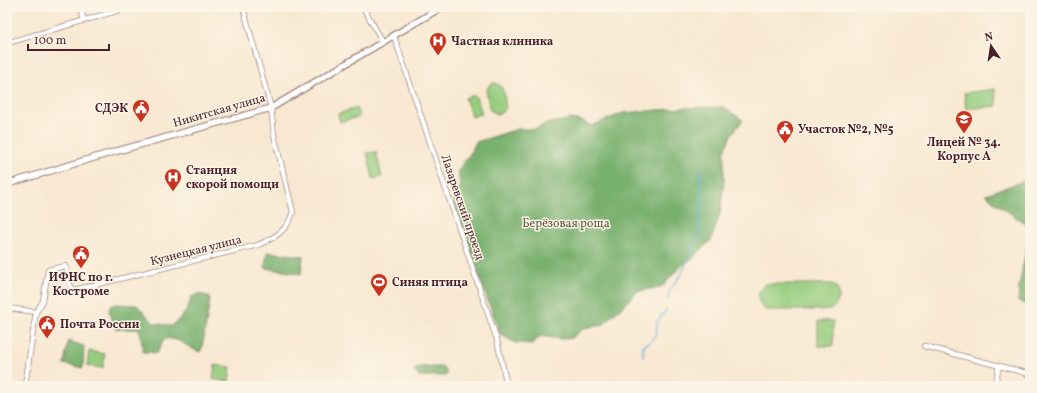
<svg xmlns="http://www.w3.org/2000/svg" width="1037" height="393" font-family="Vollkorn,serif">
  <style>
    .green { fill: #96cd7f; stroke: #707655 }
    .forest { fill: #78b06e; stroke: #61684c }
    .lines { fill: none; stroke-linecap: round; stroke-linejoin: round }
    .stream { stroke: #64acdb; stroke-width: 1.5 }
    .minor-casing { stroke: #a1847e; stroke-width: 6 }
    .tertiary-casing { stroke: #a1847e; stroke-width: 8 }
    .minor { stroke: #fff; stroke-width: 4.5 }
    .tertiary { stroke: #fff; stroke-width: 5.5 }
    .labels { text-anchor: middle; stroke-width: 3; stroke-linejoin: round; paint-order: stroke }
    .poi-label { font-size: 12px; font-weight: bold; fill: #4a1f2b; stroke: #fcf5e5; text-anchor: start }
    .street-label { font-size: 12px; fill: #4a1f2b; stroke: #fcf5e5 }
    .park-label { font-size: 12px; fill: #615344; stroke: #fcf5e5 }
  </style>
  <rect width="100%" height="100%" fill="#fcf5e5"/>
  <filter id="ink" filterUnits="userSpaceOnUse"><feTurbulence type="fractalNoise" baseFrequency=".025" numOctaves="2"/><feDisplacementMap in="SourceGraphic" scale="8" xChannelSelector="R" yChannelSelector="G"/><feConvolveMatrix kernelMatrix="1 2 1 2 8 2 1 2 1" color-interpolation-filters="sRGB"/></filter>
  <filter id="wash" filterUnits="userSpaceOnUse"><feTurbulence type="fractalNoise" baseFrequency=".012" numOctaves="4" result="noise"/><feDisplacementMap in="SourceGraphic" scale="16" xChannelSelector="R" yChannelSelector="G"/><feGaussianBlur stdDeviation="0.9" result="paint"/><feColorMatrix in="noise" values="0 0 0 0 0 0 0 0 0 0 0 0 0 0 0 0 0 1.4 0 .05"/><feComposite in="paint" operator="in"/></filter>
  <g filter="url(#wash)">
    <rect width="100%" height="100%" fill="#f8e8d1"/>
    <path class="green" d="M493 83C506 84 504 98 506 108L501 113 497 114 490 110 486 91 490 84Z
      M995 89 997 106 966 109 964 93Z
      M475 95 482 113 472 117 465 98Z
      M357 108 359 117 340 122 338 114Z
      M376 152 382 177 373 179 367 153Z
      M766 284H832C843 290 840 304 830 310H766C756 304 756 290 766 284Z
      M818 321H833V346H818Z
      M89 351 105 354 103 368 87 366Z
      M215 365 231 367 229 382 213 379Z"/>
    <path class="forest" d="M723 107 743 120 731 135 724 152V181L720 214 711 240 694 257 679 268 664 285 658 288 638 291 603 325 584 328 572 338 561 339 540 336 533 344 515 343 500 334 453 204 456 191 461 186C455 168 461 167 470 154 472 150 474 146 476 142L518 129H535L550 123 572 119 582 121 591 126 623 113 682 108Z
      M1030 179V227L994 202 986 194Z
      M1030 229V305L1018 302 1019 286Z
      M267 252 303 256 301 274 265 268Z
      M198 294 208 296 210 300 202 348 200 352C187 348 178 336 164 339L157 353 143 352 140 330 138 329H116L109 311 110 306 117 304 137 305 154 323 172 326C182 316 189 311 191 297Z
      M68 341 84 346 83 368 64 364Z
      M419 367H442L446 371V376H418L414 370Z"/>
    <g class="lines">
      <path class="stream" d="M668 299 670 290 681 275 698 237 702 201 700 168
        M643 356V346L650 342 656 334 657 322 667 309"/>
    </g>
  </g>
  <g filter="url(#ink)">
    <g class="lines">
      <defs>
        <path id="minor" d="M80 7 84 20
          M363 7 383 42
          M394 36 497 340 507 386
          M7 43 130 7
          M7 308 36 312
          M36 312 43 301 48 270 66 266 71 288 74 290 258 245C276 237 287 231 293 212L274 135 271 108 243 7
          M924 346 1030 374
          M25 386 36 312
          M995 386 999 366"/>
        <path id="tertiary" d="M7 184 110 153 271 108 442 7"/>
      </defs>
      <use href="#minor" class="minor-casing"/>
      <use href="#tertiary" class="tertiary-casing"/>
      <use href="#minor" class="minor"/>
      <use href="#tertiary" class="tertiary"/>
    </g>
  </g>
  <defs>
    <symbol id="hospital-pin" viewBox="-11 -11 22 30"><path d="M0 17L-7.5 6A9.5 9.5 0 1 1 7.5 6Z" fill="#c8321e" stroke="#fcf5e5"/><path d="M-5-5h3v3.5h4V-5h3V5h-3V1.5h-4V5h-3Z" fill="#fff"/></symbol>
    <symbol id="civic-pin" viewBox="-11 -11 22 30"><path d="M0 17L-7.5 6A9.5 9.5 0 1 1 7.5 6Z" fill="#c8321e" stroke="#fcf5e5"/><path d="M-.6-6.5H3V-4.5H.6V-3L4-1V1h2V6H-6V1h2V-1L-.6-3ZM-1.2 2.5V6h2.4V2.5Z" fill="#fff"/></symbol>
    <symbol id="school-pin" viewBox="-11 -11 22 30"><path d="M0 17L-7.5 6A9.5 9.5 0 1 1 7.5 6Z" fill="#c8321e" stroke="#fcf5e5"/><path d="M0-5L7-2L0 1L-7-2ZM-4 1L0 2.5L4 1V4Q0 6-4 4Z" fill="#fff"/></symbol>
    <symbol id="stadium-pin" viewBox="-11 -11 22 30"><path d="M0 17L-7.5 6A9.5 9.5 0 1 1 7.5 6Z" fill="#c8321e" stroke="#fcf5e5"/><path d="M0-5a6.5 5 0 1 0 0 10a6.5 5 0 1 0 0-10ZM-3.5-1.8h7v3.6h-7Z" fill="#fff"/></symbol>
  </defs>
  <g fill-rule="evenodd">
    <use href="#hospital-pin" x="428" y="31" width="20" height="27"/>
    <use href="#civic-pin" x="131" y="98" width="20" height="27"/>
    <use href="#school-pin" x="954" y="109" width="20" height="27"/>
    <use href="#civic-pin" x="775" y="119" width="20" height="27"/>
    <use href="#hospital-pin" x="163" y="167" width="20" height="27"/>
    <use href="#civic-pin" x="71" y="244" width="20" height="27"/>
    <use href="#stadium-pin" x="369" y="272" width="20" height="27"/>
    <use href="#civic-pin" x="37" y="314" width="20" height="27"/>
  </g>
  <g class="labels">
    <g class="poi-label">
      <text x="451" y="45">Частная клиника</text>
      <text x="128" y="112" text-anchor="end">СДЭК</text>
      <text x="798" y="133">Участок №2, №5</text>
      <text x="964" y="146" text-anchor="middle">Лицей № 34.<tspan x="964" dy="14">Корпус А</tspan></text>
      <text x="186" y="174">Станция<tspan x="186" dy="14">скорой помощи</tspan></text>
      <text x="81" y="281" text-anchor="middle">ИФНС по г.<tspan x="81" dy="14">Костроме</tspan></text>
      <text x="392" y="286">Синяя птица</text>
      <text x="60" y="328">Почта России</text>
    </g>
    <g class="street-label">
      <text transform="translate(219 110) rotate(-16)" y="4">Никитская улица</text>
      <text transform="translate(463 207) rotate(71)" y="4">Лазаревский проезд</text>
      <text transform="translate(196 250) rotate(-14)" y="4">Кузнецкая улица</text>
    </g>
    <g class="park-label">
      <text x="566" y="227">Берёзовая роща</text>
    </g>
  </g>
  <rect width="1037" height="393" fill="none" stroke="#fcf5e5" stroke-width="24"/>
  <g transform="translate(991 46) rotate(347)" stroke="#fcf5e5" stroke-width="3" paint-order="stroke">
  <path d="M0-3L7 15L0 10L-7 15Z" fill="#4a1f2b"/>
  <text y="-6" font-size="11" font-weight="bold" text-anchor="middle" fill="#4a1f2b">N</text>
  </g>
  <path d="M28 44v6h81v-6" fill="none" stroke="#4a1f2b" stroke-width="2"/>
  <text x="34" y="44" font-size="12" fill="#4a1f2b" stroke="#fcf5e5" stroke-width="3" paint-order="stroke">100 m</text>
</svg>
